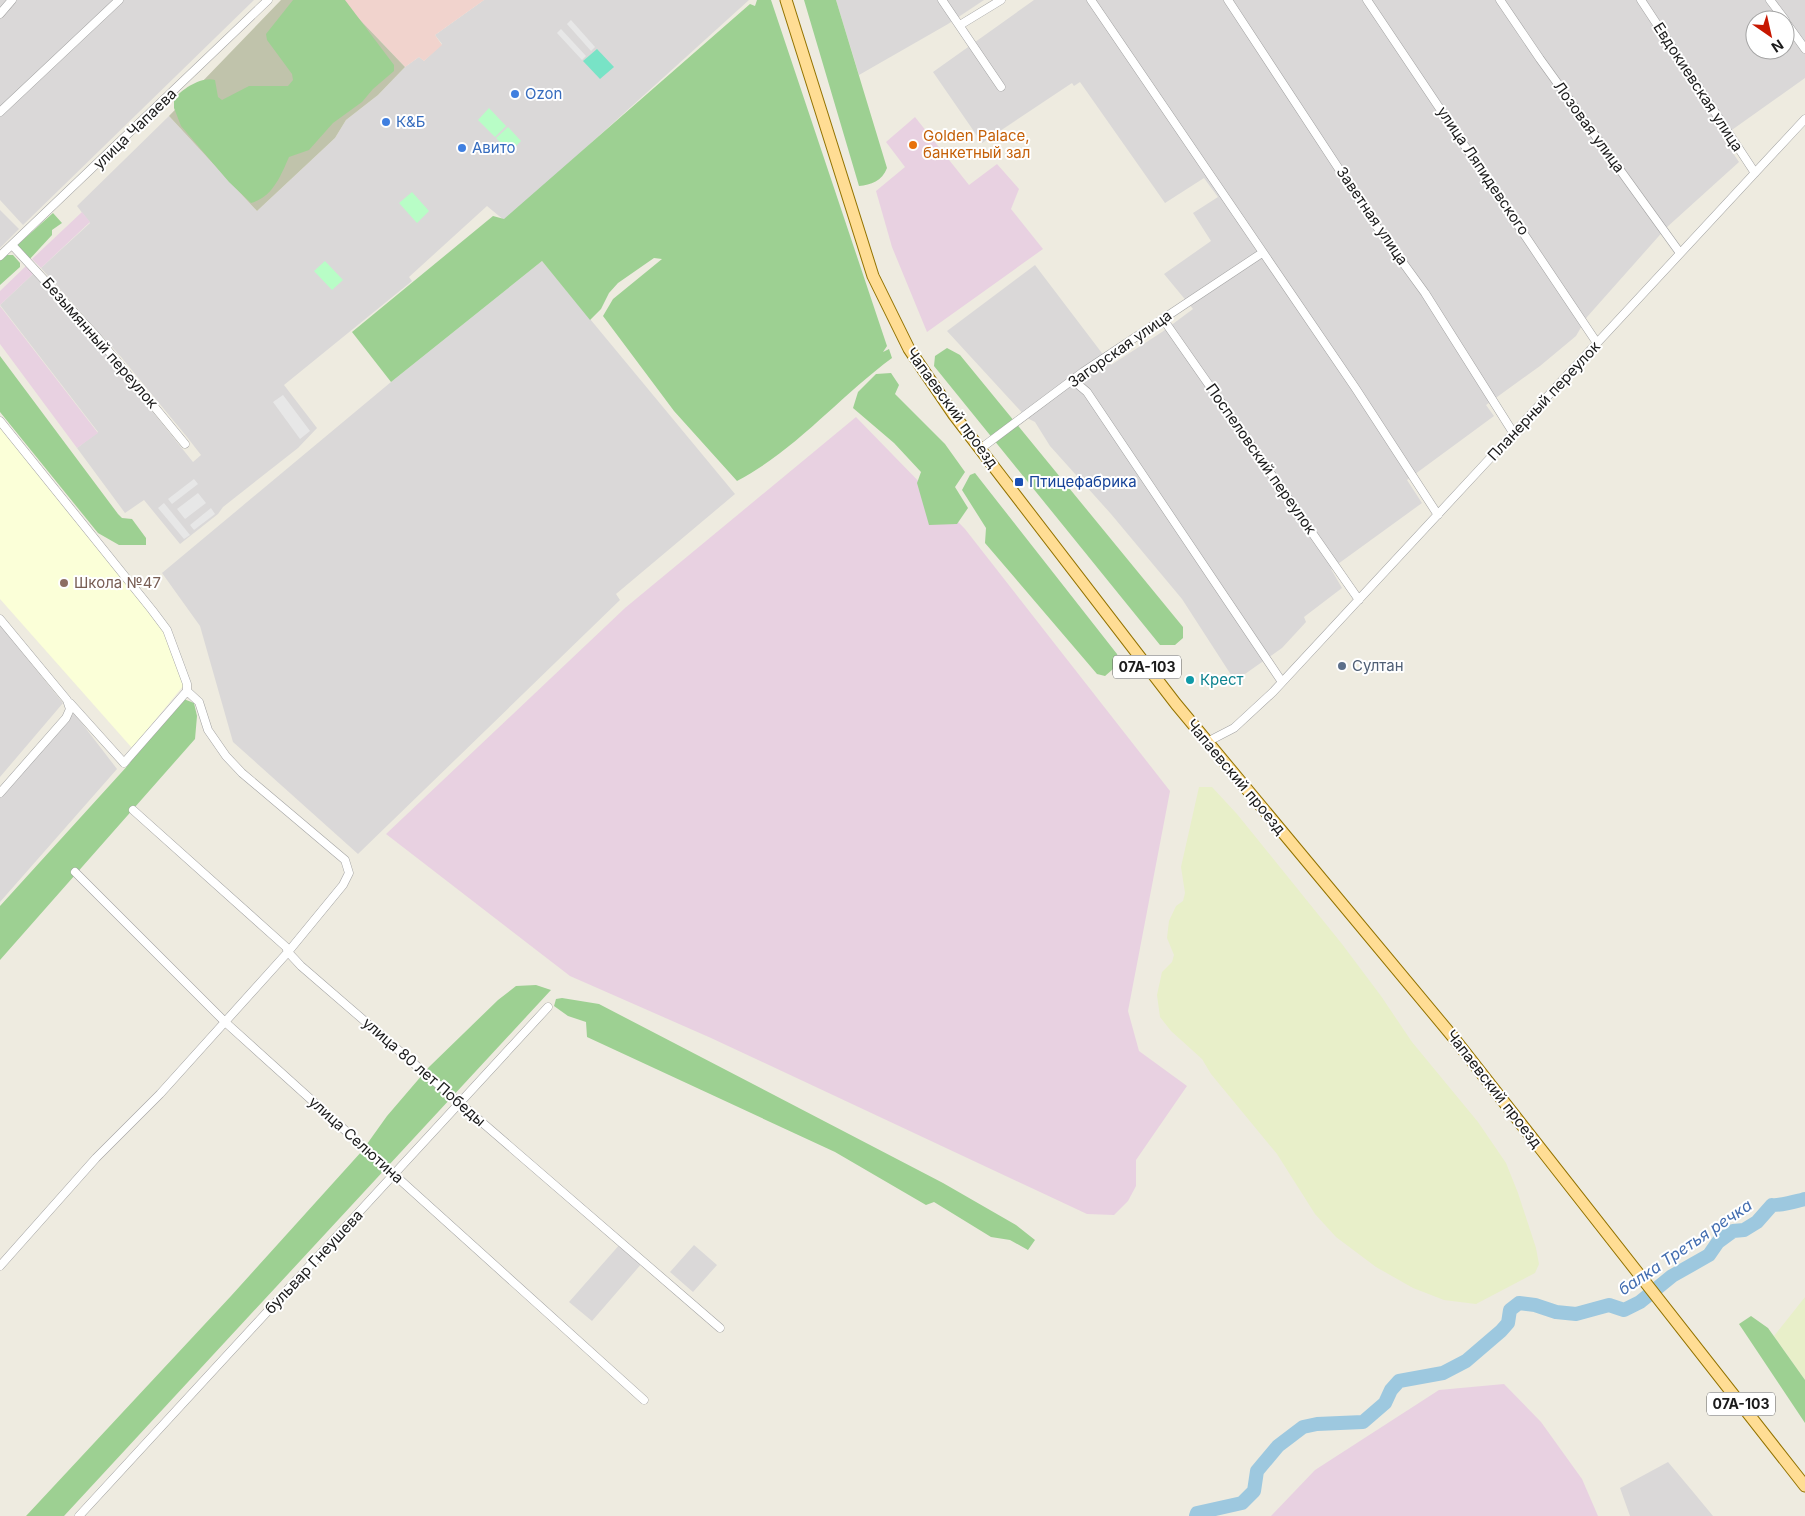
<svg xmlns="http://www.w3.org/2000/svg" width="1805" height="1516" font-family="Inter,sans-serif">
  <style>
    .residential { fill: #dad8d8; fill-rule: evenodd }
    .commercial { fill: #f1d3cd }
    .industrial { fill: #e8d1e1 }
    .education { fill: #fbffd8 }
    .construction { fill: #c0c3ab }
    .farmland { fill: #e8efc9 }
    .forest { fill: #9dd092 }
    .park { fill: #b8fdc6 }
    .pitch { fill: #78e3c6 }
    .parking { fill: #e7e7e7 }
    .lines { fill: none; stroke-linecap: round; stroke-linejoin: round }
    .river { stroke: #9dc8df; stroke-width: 14 }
    .street-casing { stroke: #a2a2a2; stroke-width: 9 }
    .primary-casing { stroke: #937300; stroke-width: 13 }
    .street { stroke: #fff; stroke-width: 8 }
    .primary { stroke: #ffdd94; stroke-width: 11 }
    .shop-dot { fill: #3f7fe0; stroke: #fff; stroke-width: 2 }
    .food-dot { fill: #e8710a; stroke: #fff; stroke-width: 2 }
    .transit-dot { fill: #1a4fb4; stroke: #fff; stroke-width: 2 }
    .education-dot { fill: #8d6e63; stroke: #fff; stroke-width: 2 }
    .service-dot { fill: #5c6f8a; stroke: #fff; stroke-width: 2 }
    .culture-dot { fill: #0f9aa8; stroke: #fff; stroke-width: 2 }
    .labels { text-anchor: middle; stroke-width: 4; stroke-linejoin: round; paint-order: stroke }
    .shield { fill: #fff; stroke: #5f5f5f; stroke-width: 1 }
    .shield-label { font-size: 14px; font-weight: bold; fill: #1b1b1b }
    .street-label { font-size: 15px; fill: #1b1b1b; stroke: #fff }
    .shop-label { font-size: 15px; fill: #366cbe; stroke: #fff; text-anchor: start }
    .food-label { font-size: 15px; fill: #c56008; stroke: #fff; text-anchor: start }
    .transit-label { font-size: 15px; fill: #164399; stroke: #fff; text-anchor: start }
    .education-label { font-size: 15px; fill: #785e54; stroke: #fff; text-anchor: start }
    .service-label { font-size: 15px; fill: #4e5e75; stroke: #fff; text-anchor: start }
    .culture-label { font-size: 15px; fill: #0d838f; stroke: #fff; text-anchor: start }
    .water-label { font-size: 16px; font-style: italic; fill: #436db0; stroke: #fff }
  </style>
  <rect width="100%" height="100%" fill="#eeebe0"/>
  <path class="residential" d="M0 0H115L0 108Z
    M123 0H254L23 225 0 200V115Z
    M484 0H749L505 221 487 206 409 277 412 281 284 385 317 428 298 448 223 507 218 514 180 544 144 500 125 513 77 448 98 432 0 305 34 273 90 334 193 462 201 455 187 437 121 357 41 268 90 223 77 206 169 116 257 211 335 138 346 120 378 95 405 67 419 57 424 61 442 44 435 35Z
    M836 0H984L948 24 859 75Z
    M1034 0H1805V78L1722 137 1739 162 1666 228 1587 317 1576 336 1540 366 1486 405 1494 416 1407 480 1422 503 1331 569 1342 588 1304 617 1306 622 1282 648 1235 681 1182 599 1111 514 1050 446 1035 422 1027 418 947 331 1035 265 1111 365 1162 332 1193 309 1164 274 1211 241 1193 213 1218 197 1204 178 1165 203 1080 82 1074 86 1072 83 982 143 933 72ZM1755 20H1785V50H1755Z
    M0 210 19 229 0 248Z
    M542 261 735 494 616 594 620 600 358 854 233 742 200 626 162 573 391 382Z
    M0 625 63 703 0 777Z
    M74 713 117 769 0 902V797Z
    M621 1243 643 1262 592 1321 569 1302Z
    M694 1245 717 1265 693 1292 670 1272Z
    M1668 1462 1694 1493 1713 1516H1630L1620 1488Z"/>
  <path class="commercial" d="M341 0H484L435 35 442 45 424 61 419 57 405 67Z"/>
  <path class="industrial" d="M915 117 969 185 997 164 1019 189 1011 209 1043 249 927 332 892 247 876 191 905 167 886 142Z
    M82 212 90 222 41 268 32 259Z
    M27 265 34 273 0 305V291Z
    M0 306 98 433 77 448 0 344Z
    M856 417 965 529 1170 791 1128 1011 1139 1051 1187 1086 1136 1160V1186L1128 1201 1114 1215 1087 1214 711 1038 570 976 386 834 625 608Z
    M1504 1384 1541 1422 1582 1479 1598 1516H1271L1315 1470 1439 1390Z"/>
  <path class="education" d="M0 426 103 552 165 633 184 685 132 748 0 599Z"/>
  <path class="construction" d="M281 0H341L405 67 378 95 346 120 335 138 257 211 169 116Z"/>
  <path class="farmland" d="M1199 787H1212L1237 814 1342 944 1381 996 1412 1042 1478 1122 1506 1163 1518 1193 1536 1248 1539 1264 1535 1273 1476 1304 1444 1300 1413 1288 1376 1267 1336 1237 1315 1214 1277 1154 1211 1074 1202 1059 1171 1031 1160 1017 1157 995 1162 972 1172 962 1174 955 1167 938 1169 921 1176 906 1183 901 1185 893 1181 867Z
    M1805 1297V1380L1774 1336Z"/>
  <path class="forest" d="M293 0H345L394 65V71L373 89 362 102 333 123 309 150 289 157C281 175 273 197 251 203L229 182 181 126 174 108V99C182 89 202 76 215 80L218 97 222 100 249 86H288L293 80 292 74 267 40 266 34Z
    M757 0H771L887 346 883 352 889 349 892 358C839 397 796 450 737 481L674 411 603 316 613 299 662 259 654 258 618 283 609 293 601 309 590 320 542 261 391 382 352 332 493 216 504 219 750 4 755 6Z
    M804 0H836L887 168C882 181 871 185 859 186Z
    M53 213 62 223 52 230V235L28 261 14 248Z
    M6 255H13L20 263V267L0 285V260Z
    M947 348 960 355 1183 627V638L1175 645H1160L934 366 935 356Z
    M0 356 118 514 122 518 132 519 146 538V545H119L98 533 0 412Z
    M891 373 899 385 895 394 945 444 965 472 955 487 968 508 957 524 929 525 917 483 921 472 894 443 853 408 858 392 876 374Z
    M975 473 1117 654 1120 663 1105 676 1097 674 985 543 986 528 962 490 970 475Z
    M181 698 194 703 197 716 195 739 0 960V906L130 763 133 754Z
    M536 985 551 990 64 1516H26L231 1296 362 1151 387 1116 429 1067 498 1000 516 986Z
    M562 998 599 1004 943 1183 1016 1225 1035 1240 1028 1250 1010 1240 991 1237 934 1202 926 1205 835 1152 587 1037 586 1022 568 1016 554 1006 556 999Z
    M1751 1316 1768 1328 1805 1380V1423L1739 1324Z"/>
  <path class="park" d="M489 108 506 126 495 137 478 120Z
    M508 127 521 141 510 152 496 138Z
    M412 192 429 211 417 223 399 203Z
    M325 261 343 280 332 290 314 271Z"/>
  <path class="pitch" d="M597 49 614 67 600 79 583 61Z"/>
  <path class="parking" d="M571 20 595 47 591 51 567 24Z
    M561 29 586 56 582 60 557 33Z
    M283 395 310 431 300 439 273 402Z
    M194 479 198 484 172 504 168 499Z
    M198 493 206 503 185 519 177 509Z
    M164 503 190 535 184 539 158 508Z
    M211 508 215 514 194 530 190 525Z"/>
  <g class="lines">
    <path class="river" d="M1196 1516 1197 1513 1242 1503 1254 1491 1257 1471 1278 1446 1303 1427 1317 1424 1363 1422 1385 1403 1391 1390 1399 1381 1443 1373 1466 1361 1501 1331 1508 1323 1510 1310 1519 1303 1535 1305 1556 1312 1576 1314 1609 1305 1624 1310 1640 1302 1672 1276 1709 1255 1718 1242 1733 1231 1744 1230 1757 1222 1772 1205C1777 1206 1799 1201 1805 1199"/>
    <defs>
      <path id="street" d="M942 0 1001 87
        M1091 0 1356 389 1438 515
        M1228 0 1377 227 1425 293 1514 434
        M1367 0 1597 343
        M1500 0 1540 59 1680 253
        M1641 0 1755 173
        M1770 0 1785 20
        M0 14 12 0
        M1785 21 1805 49
        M960 25 1001 0
        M0 112 119 0
        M12 245 97 337 185 444
        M0 256 268 0
        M1163 319 1359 600
        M1074 381 1087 392 1282 682
        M0 421 152 610 167 630 187 684V691L199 702 208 730 226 756 242 773 345 860 349 873 343 885 288 952 160 1094 96 1158 0 1266
        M980 449 1083 372 1262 253
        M0 619 67 700 70 709 66 718 0 793
        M70 703 124 763 187 691
        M1207 742 1234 728 1273 692 1805 119
        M133 810 286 947 288 952 301 966 720 1328
        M75 872 224 1021 644 1400
        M79 1516 548 1007"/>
      <path id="primary" d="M786 0 873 276 909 349 954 415 1176 704 1453 1037 1805 1486"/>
    </defs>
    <use href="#street" class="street-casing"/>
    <use href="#primary" class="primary-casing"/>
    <use href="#street" class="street"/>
    <use href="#primary" class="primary"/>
  </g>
  <g class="shop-dot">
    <circle cx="515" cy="94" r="5"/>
    <circle cx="386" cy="122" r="5"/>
    <circle cx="462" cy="148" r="5"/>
  </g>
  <circle class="food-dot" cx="913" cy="145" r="5"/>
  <rect class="transit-dot" x="1014" y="477" width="10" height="10" rx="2.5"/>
  <circle class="education-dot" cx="64" cy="583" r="5"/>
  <circle class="service-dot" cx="1342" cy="666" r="5"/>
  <circle class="culture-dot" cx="1190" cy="680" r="5"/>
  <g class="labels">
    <g class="shield">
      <rect x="1113" y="655.5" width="68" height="23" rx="4"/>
      <rect x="1707" y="1392.5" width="68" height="23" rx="4"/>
    </g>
    <g class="shield-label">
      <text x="1147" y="672">07А-103</text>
      <text x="1741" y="1409">07А-103</text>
    </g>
    <g class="street-label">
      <text transform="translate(1698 87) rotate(57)" y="5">Евдокиевская улица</text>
      <text transform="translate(1589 127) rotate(54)" y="5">Лозовая улица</text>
      <text transform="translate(135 129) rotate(-44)" y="5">улица Чапаева</text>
      <text transform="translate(1483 171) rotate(56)" y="5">улица Ляпидевского</text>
      <text transform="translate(1372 216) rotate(56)" y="5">Заветная улица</text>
      <text transform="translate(100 343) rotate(49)" y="5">Безымянный переулок</text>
      <text transform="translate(1120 349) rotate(-35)" y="5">Загорская улица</text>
      <text transform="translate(1544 401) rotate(-47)" y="5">Планерный переулок</text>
      <text transform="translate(952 408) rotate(54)" y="5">Чапаевский проезд</text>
      <text transform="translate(1261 459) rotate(55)" y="5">Поспеловский переулок</text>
      <text transform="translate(1236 777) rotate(50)" y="5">Чапаевский проезд</text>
      <text transform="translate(424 1072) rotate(41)" y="5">улица 80 лет Победы</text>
      <text transform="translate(1494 1089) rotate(52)" y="5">Чапаевский проезд</text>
      <text transform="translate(356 1140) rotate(42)" y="5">улица Селютина</text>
      <text transform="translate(314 1262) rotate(-47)" y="5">бульвар Гнеушева</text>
    </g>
    <g class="shop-label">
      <text x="525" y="99">Ozon</text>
      <text x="396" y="127">К&amp;Б</text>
      <text x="472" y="153">Авито</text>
    </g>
    <g class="food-label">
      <text x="923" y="141">Golden Palace,<tspan x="923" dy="17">банкетный зал</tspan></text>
    </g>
    <g class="transit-label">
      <text x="1029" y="487">Птицефабрика</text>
    </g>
    <g class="education-label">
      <text x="74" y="588">Школа №47</text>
    </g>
    <g class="service-label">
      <text x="1352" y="671">Султан</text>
    </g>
    <g class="culture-label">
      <text x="1200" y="685">Крест</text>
    </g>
    <g class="water-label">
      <text transform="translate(1685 1247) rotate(-34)" y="6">балка Третья речка</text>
    </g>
  </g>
  <g transform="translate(1770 35) rotate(146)"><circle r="24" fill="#ffffff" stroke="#a4a4a4"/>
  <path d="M0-4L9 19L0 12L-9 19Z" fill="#c71700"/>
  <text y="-8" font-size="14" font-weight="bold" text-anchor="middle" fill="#1b1b1b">N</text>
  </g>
</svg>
